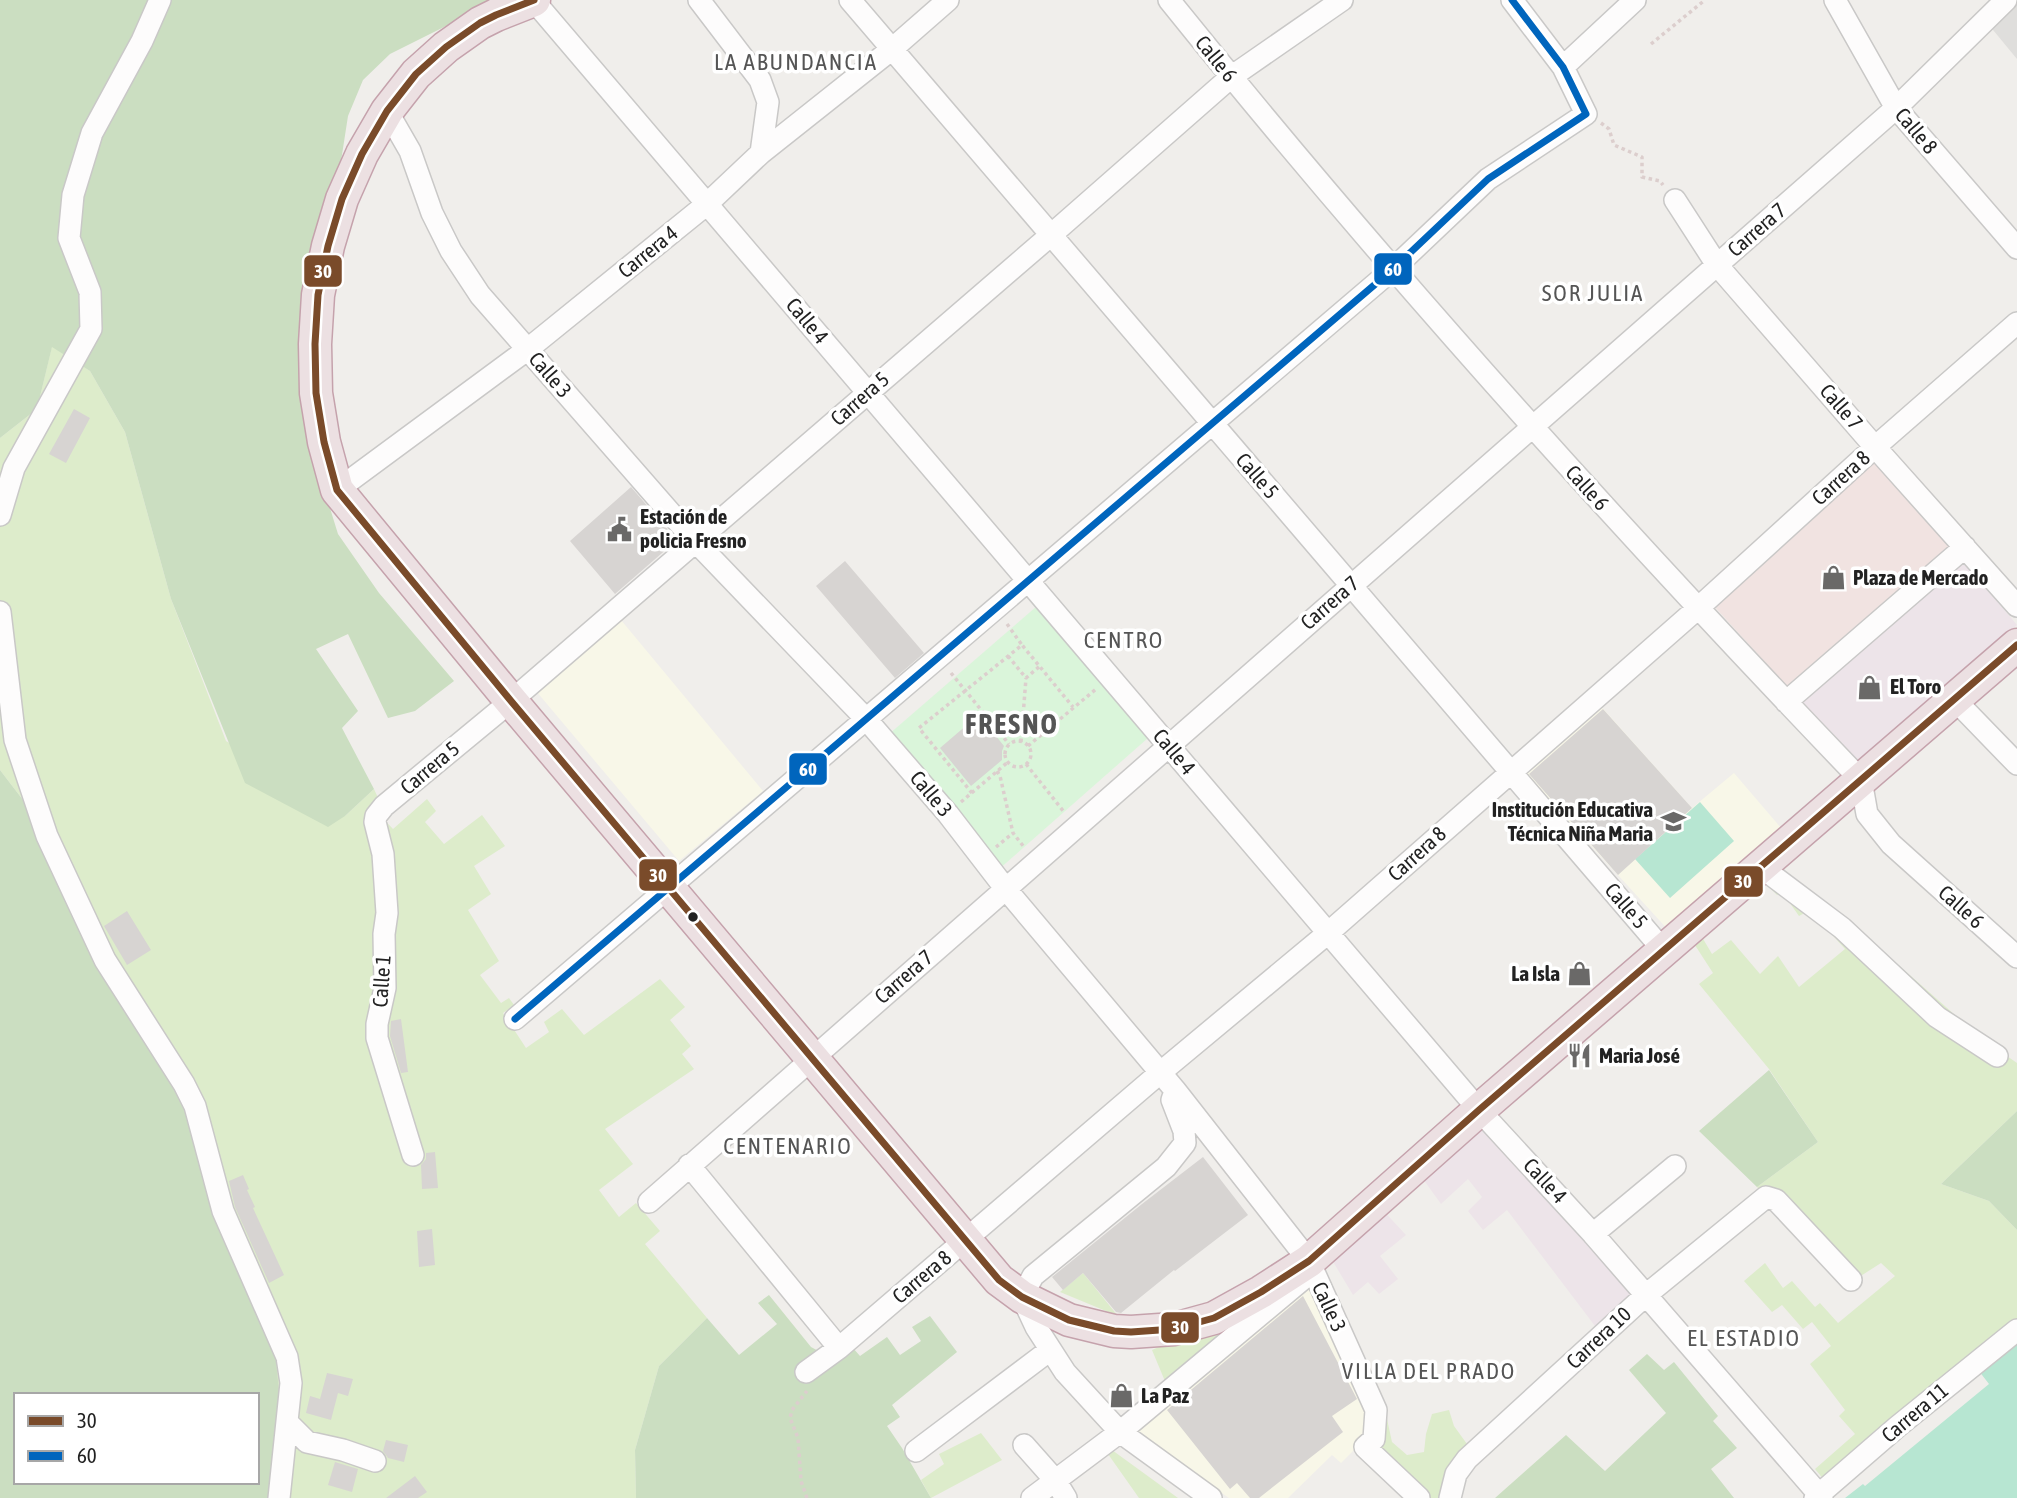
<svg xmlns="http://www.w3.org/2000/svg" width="2017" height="1498" font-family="'Asap Condensed',sans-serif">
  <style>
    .residential { fill: #dfdedc }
    .commercial { fill: #f1e3e1 }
    .industrial { fill: #ede4e9 }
    .education { fill: #f8f7e8 }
    .grass { fill: #ddeccb }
    .forest { fill: #cbdec1; fill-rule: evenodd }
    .park { fill: #daf5da }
    .pitch { fill: #b7e6d2 }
    .building { fill: #d7d4d2 }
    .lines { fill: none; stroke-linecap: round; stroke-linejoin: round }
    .minor-casing { stroke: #c9c8c7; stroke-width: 24 }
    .highway-casing { stroke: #c5a2ac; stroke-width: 35 }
    .path { stroke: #dccecd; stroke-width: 3.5; stroke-dasharray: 3.5 3.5; stroke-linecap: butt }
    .minor { stroke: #fdfcfc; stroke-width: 21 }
    .highway { stroke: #ece0e2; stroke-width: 32 }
    .bus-1-casing { stroke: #fff; stroke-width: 12 }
    .bus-2-casing { stroke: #fff; stroke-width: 12 }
    .bus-1 { stroke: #7a4b2a; stroke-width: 7 }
    .bus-2 { stroke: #0065bd; stroke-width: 7 }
    .bus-dot { fill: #222; stroke: #fff; stroke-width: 2.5 }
    .labels { text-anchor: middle; stroke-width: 7; stroke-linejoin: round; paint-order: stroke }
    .street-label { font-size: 21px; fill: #222; stroke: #fff }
    .poi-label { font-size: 21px; font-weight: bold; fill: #222; stroke: #fff; text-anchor: start }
    .neighbourhood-label { font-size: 23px; letter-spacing: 2px; fill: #555; stroke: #fff }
    .district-label { font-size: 28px; font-weight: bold; letter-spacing: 2px; fill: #555; stroke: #fff }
    .line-badge { stroke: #fff; stroke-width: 2.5 }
    .badge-label { font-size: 19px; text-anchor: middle; font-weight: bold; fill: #fff }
  </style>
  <rect width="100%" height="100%" fill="#f0eeeb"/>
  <path class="residential" d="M2008 0H2017V59L1984 19Z"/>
  <path class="commercial" d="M1874 453 1955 551 1791 691 1714 606Z"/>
  <path class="industrial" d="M1955 551 2017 625 1853 765 1791 691Z
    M1478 1121 1638 1291 1595 1326 1507 1210 1483 1230 1468 1211 1482 1197 1468 1179 1441 1204 1418 1172Z
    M1379 1206 1406 1235 1380 1256 1398 1279 1379 1294 1368 1282 1353 1295 1332 1260Z"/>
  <path class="education" d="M616 614 763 791 679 861 531 685Z
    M1599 704 1692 808 1734 773 1788 836 1671 933 1521 769Z
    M1308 1283 1369 1411 1370 1437 1358 1446 1341 1463 1332 1455 1288 1498H1229L1124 1426Z"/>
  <path class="grass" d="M52 346 90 371 125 432 171 599 226 741 345 816 374 789 379 800V814L393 829 427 799 436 811 425 822 444 844 482 815 505 846 474 866 491 894 468 910 499 961 480 975 501 1003 509 998 514 1005 503 1013 526 1048 549 1032 544 1022 562 1009 584 1035 660 979 685 1007 670 1020 691 1046 682 1054 694 1069 605 1129 633 1164 599 1190 619 1217 636 1203 660 1231 645 1244 707 1318 659 1366 635 1450 636 1498H271L273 1332 212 1214 183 1087 33 813 0 770V438L37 409Z
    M1759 877 1843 916 1981 1038 2017 1063V1111L1941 1184 1989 1201 2017 1230V1326L1830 1487 1815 1469 1855 1434 1839 1416 1845 1410 1810 1364 1831 1346 1812 1322 1803 1329 1782 1305 1772 1312 1744 1281 1765 1263 1783 1288 1792 1281 1815 1307 1820 1303 1838 1323 1895 1276 1881 1263 1856 1279 1757 1187 1818 1142 1769 1069 1699 984 1713 973 1691 939 1699 932 1712 954 1731 940 1760 974 1778 956 1799 987 1845 949 1810 910 1799 916 1782 892 1777 895Z
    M1306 1267 1167 1386 1152 1350 1232 1315Z
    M1320 1269 1387 1419 1392 1442 1407 1455 1424 1452 1426 1434 1432 1414 1449 1410 1454 1426 1467 1444C1453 1459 1445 1477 1444 1498H1420L1370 1437 1369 1411Z
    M1083 1273 1118 1316 1060 1292Z
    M981 1433 1002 1460 931 1498 921 1480 944 1464 939 1454Z
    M1112 1450 1178 1498H1139L1108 1454Z"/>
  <path class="forest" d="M0 0H491L490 4 390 54 363 80 348 116 313 342 308 437 338 534 379 593 454 681 415 711 388 718 348 634 316 649 358 711 342 728 374 789 345 816 328 827 245 783 171 599 125 432 90 371 52 347 37 409 0 438Z
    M0 770 33 813 183 1087 212 1214 273 1332 279 1391 271 1498H0ZM16 1395H257V1482H16Z
    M1769 1070 1818 1142 1757 1187 1699 1131Z
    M2017 1111V1230L1989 1201 1941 1184Z
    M769 1295 811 1347 824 1354 845 1339 860 1356 887 1337 900 1355 921 1341 912 1327 930 1316 957 1352 892 1405 900 1417 887 1426 902 1448 931 1498H636L635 1450 659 1366 707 1318 739 1355 777 1324 758 1303Z
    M1647 1354 1664 1370 1674 1362 1718 1416 1713 1421 1737 1448 1711 1469 1734 1498H1495L1566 1435 1605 1471 1666 1413 1629 1370Z"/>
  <path class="park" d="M1037 606 1148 738 998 870 888 735Z"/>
  <path class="pitch" d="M1700 802 1734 841 1670 898 1635 859Z
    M2017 1326V1498H1845L1863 1484 1865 1486 1989 1384 1972 1362Z"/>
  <path class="building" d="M74 409 90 418 66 463 49 454Z
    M631 487 677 540 615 594 570 541Z
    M845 561 924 653 895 678 816 586Z
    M1603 709 1692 808 1618 875 1529 774Z
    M975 710 1004 746 1002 751V760L971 786 940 748 968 724 963 719Z
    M127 911 151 950 127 965 104 926Z
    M401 1019 408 1072 401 1073 390 1036 391 1021Z
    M435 1152 438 1188 422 1189 421 1165 426 1159V1153Z
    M1203 1157 1248 1215 1175 1271 1174 1270 1121 1313 1116 1312 1083 1273 1063 1290 1052 1277 1142 1204Z
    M243 1175 249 1189 247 1190 255 1207 253 1208 284 1275 269 1283 235 1207 229 1181Z
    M432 1229 435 1265 419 1267 417 1231Z
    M1303 1296 1357 1399 1332 1416 1343 1432 1259 1498H1250L1237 1483 1230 1489 1167 1410Z
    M327 1373 353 1379 348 1396 338 1393 331 1420 306 1413 310 1396 320 1399Z
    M386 1440 408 1445 404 1462 388 1458 383 1451Z
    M335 1462 358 1469 352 1492 328 1485Z
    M415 1476 427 1492 418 1498H386Z"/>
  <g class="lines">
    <defs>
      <path id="minor" d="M699 0 760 80 768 102 761 153
        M850 0 1664 951
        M1169 0C1387 271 1620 529 1861 780L1867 814 1891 844 2017 957
        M1835 0 1896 108 2017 248
        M534 1 1479 1110 1593 1234 1822 1498
        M1563 67 1635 0
        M387 111 410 151 432 213 451 251 480 295 695 541 866 719 948 814 1005 888 1175 1090 1309 1261 1376 1410 1374 1439 1365 1447 1419 1498
        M1675 200 1717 265 1875 447 2017 606
        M337 490 528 349 707 204 761 153 892 49 948 0
        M0 515 14 468 91 329 90 292 69 238 73 195 92 133 142 41 160 0
        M0 612 15 740 47 836 105 960 184 1084 195 1106 223 1211 287 1357 291 1383 279 1498
        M1954 699 2017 764
        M1786 702 1965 547
        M1761 867 1842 928 1937 1017 1997 1056
        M515 1019 1393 269 1488 179 1586 114 1563 67 1512 0
        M1173 1097 1172 1100 1184 1131 1185 1143 1166 1167 1033 1276 1022 1297 1036 1327 1065 1372 1120 1432 1211 1498
        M413 1155 377 1038V1024L385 988 384 934 387 913 383 854 375 822 376 816 384 806 511 701 1051 235 1231 77 1342 0
        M689 1165 839 1348
        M649 1202 1896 108 2006 0
        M1593 1234 1675 1166
        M806 1372 839 1348 1161 1072 1328 933 1697 609 1875 447 2017 323
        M287 1422 307 1442 343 1450 375 1461
        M1024 1445 1055 1480 1066 1498
        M916 1451 1050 1350
        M1032 1498 1120 1432 1303 1279
        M1450 1498 1456 1474 1467 1459 1646 1295 1766 1197 1776 1200 1851 1280
        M1815 1498 1897 1427 2017 1330"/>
      <path id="highway" d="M534 0 496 15 480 23 446 47 416 74 387 111 362 154 342 199 328 246 318 295 315 344 316 393 324 442 337 490 511 701 999 1280 1022 1297 1069 1320 1114 1331 1131 1332 1174 1329 1214 1318 1261 1292 1309 1261 1479 1110 2017 645"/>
    </defs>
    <use href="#minor" class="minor-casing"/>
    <use href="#highway" class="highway-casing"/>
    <path class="path" d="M1651 44 1705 0
      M1601 123 1609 129 1614 145 1642 157V177L1660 181 1663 185
      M1007 624 1022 645
      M1008 656 1026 678 1040 666
      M951 673 1009 744
      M1005 754a13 13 0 1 1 26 0a13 13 0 1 1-26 0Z
      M1021 742 1026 678
      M1028 746 1096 689
      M1026 764 1064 812
      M997 771 1000 776 1013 833 1024 847
      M972 793 919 728 1022 645 1073 707
      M961 802 1008 762
      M996 847 1013 833
      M807 1498 801 1481 798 1438 790 1418 792 1410 807 1391"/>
    <use href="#minor" class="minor"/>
    <use href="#highway" class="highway"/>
    <defs>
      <path id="bus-1" d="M534 0 496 15 480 23 446 47 416 74 387 111 362 154 342 199 328 246 318 295 315 344 316 393 324 442 337 490 511 701 999 1280 1022 1297 1069 1320 1114 1331 1131 1332 1174 1329 1214 1318 1261 1292 1309 1261 1479 1110 2017 645"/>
      <path id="bus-2" d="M515 1019 1393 269 1488 179 1586 114 1563 67 1512 0"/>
    </defs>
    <use href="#bus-1" class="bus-1-casing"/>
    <use href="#bus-2" class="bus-2-casing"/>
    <use href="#bus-1" class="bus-1"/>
    <use href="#bus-2" class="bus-2"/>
  </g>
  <defs>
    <symbol id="civic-bare" viewBox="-9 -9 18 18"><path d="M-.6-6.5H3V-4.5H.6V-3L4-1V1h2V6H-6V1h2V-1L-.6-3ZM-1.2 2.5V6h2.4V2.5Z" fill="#6a6968" stroke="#fff" stroke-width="2.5" paint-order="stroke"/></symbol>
    <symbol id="shop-bare" viewBox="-9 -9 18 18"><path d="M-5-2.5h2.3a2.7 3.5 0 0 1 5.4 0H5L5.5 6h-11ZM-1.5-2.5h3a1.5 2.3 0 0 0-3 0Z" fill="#6a6968" stroke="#fff" stroke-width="2.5" paint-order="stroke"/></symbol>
    <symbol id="school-bare" viewBox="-9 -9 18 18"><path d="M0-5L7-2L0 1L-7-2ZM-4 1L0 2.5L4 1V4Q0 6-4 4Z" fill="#6a6968" stroke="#fff" stroke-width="2.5" paint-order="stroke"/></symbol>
    <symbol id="restaurant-bare" viewBox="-9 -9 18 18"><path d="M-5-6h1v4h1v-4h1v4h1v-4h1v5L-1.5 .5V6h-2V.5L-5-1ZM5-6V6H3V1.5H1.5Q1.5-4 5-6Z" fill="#6a6968" stroke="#fff" stroke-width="2.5" paint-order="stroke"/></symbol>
  </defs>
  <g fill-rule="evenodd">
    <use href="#civic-bare" x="602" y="512" width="35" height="35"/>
    <use href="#shop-bare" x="1816" y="560" width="35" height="35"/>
    <use href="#shop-bare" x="1852" y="670" width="35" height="35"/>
    <use href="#school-bare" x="1656" y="804" width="35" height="35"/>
    <use href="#shop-bare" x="1562" y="956" width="35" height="35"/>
    <use href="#restaurant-bare" x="1562" y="1038" width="35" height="35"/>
    <use href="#shop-bare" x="1104" y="1378" width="35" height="35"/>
  </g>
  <circle class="bus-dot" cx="693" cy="917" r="6"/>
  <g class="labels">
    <g class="street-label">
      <text transform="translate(1216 59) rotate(51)" y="7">Calle 6</text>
      <text transform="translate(1916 131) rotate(50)" y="7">Calle 8</text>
      <text transform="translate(1757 230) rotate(-41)" y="7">Carrera 7</text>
      <text transform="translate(648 252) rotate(-39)" y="7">Carrera 4</text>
      <text transform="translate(807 321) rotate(50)" y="7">Calle 4</text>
      <text transform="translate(550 375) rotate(49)" y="7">Calle 3</text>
      <text transform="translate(860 399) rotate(-41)" y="7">Carrera 5</text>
      <text transform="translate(1841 407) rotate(49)" y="7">Calle 7</text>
      <text transform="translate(1257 476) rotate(49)" y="7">Calle 5</text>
      <text transform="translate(1841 478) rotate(-42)" y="7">Carrera 8</text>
      <text transform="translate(1587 488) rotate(48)" y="7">Calle 6</text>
      <text transform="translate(1330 603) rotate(-41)" y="7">Carrera 7</text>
      <text transform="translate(1174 752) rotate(50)" y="7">Calle 4</text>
      <text transform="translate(430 768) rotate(-40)" y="7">Carrera 5</text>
      <text transform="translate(931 794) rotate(50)" y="7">Calle 3</text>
      <text transform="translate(1417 854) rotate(-42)" y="7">Carrera 8</text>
      <text transform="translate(1626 906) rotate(49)" y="7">Calle 5</text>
      <text transform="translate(1961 907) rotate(42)" y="7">Calle 6</text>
      <text transform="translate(904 977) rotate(-41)" y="7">Carrera 7</text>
      <text transform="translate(382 981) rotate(-86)" y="7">Calle 1</text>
      <text transform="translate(1545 1181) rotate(47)" y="7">Calle 4</text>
      <text transform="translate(922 1277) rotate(-40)" y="7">Carrera 8</text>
      <text transform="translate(1329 1307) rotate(65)" y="7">Calle 3</text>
      <text transform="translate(1599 1338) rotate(-43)" y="7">Carrera 10</text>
      <text transform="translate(1915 1413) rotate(-40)" y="7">Carrera 11</text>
    </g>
    <g class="poi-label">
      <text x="640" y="524">Estación de<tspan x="640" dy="24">policia Fresno</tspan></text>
      <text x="1853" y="585">Plaza de Mercado</text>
      <text x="1890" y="694">El Toro</text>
      <text x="1653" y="817" text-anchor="end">Institución Educativa<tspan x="1653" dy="24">Técnica Niña Maria</tspan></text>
      <text x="1560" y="981" text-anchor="end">La Isla</text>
      <text x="1599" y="1063">Maria José</text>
      <text x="1141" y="1403">La Paz</text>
    </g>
    <g class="neighbourhood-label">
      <text x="796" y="70">LA ABUNDANCIA</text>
      <text x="1593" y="301">SOR JULIA</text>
      <text x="1124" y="648">CENTRO</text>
      <text x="788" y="1154">CENTENARIO</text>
      <text x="1744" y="1346">EL ESTADIO</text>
      <text x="1429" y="1379">VILLA DEL PRADO</text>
    </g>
    <g class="district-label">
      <text x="1012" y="734">FRESNO</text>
    </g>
  </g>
  <g class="line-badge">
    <rect x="1373" y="252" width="40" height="34" rx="7" fill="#0065bd"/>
    <rect x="303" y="254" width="40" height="34" rx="7" fill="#7a4b2a"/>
    <rect x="788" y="752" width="40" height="34" rx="7" fill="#0065bd"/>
    <rect x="638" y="858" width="40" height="34" rx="7" fill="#7a4b2a"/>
    <rect x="1723" y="865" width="41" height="33" rx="7" fill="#7a4b2a"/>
    <rect x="1160" y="1311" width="40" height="33" rx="7" fill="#7a4b2a"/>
  </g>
  <g class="badge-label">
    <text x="1393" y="276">60</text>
    <text x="323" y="278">30</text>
    <text x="808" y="776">60</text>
    <text x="658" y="882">30</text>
    <text x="1743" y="888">30</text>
    <text x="1180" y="1334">30</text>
  </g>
  <rect x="14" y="1393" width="245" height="91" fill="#ffffff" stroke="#a7a7a7" stroke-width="2"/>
  <rect x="28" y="1416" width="35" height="10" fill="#7a4b2a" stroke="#a7a7a7" stroke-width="2"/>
  <text x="77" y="1428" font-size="21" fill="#222222">30</text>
  <rect x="28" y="1451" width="35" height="10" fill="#0065bd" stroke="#a7a7a7" stroke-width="2"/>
  <text x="77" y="1463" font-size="21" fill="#222222">60</text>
</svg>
